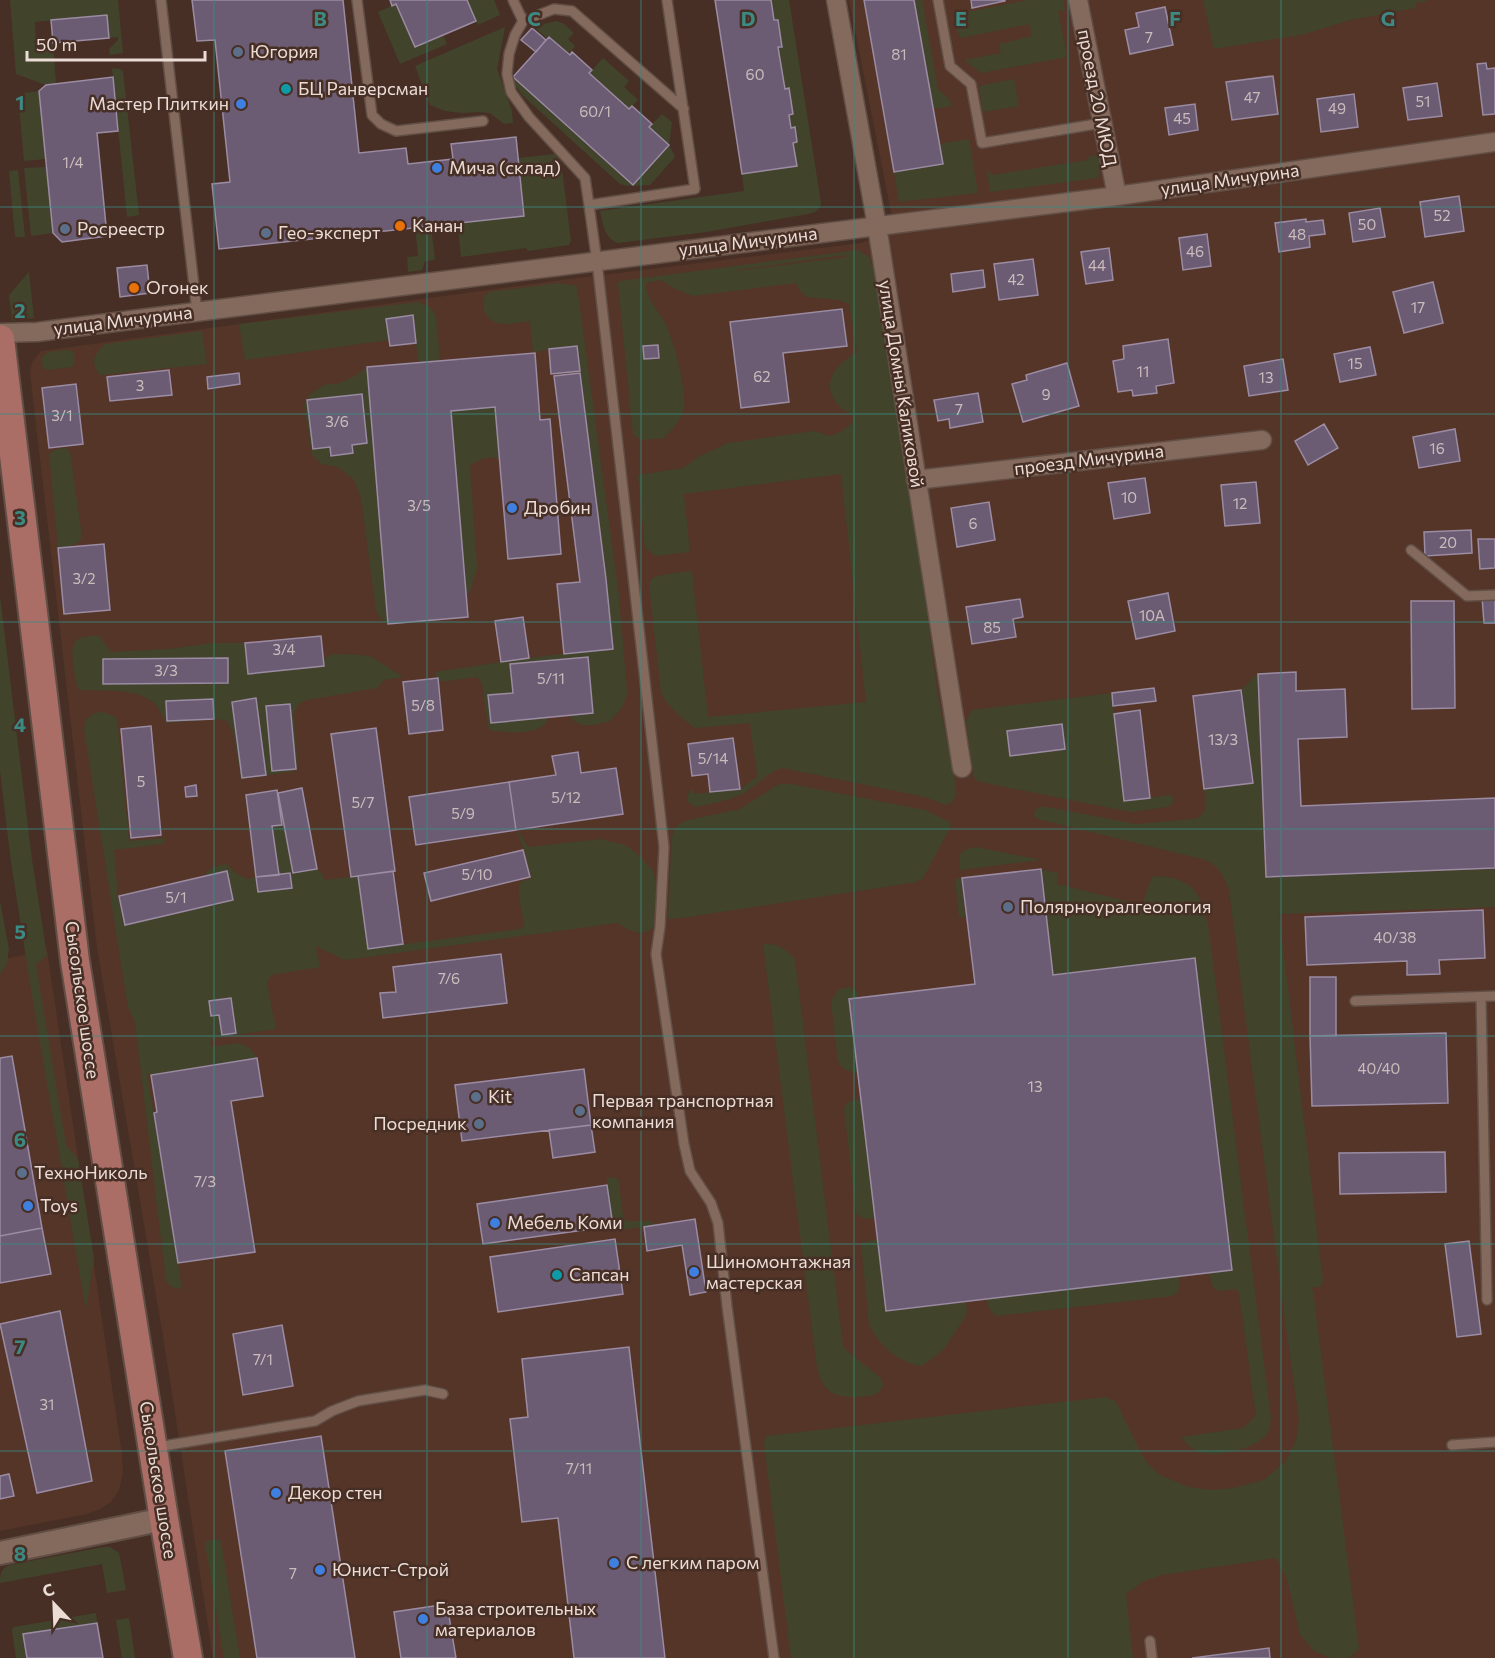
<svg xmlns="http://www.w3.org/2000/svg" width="1495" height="1658" font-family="Commissioner,sans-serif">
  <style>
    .built { fill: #543528 }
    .green { fill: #41442b; fill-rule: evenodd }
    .building { fill: #6b5c73; stroke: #9b8ba3; stroke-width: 1.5 }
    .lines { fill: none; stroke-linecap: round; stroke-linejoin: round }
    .service-casing { stroke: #614e45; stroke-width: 12 }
    .minor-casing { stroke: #614e45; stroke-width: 21 }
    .tertiary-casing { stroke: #614e45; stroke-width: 26 }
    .primary-casing { stroke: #614e45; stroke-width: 32 }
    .service { stroke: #84695d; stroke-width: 9 }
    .minor { stroke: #84695d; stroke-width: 18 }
    .tertiary { stroke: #84695d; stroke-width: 22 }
    .primary { stroke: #ab6e67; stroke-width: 28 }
    .grid { fill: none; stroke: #3b8a83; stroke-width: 1.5; stroke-opacity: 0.55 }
    .service-dot { fill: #5c6f8a; stroke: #472f25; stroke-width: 2 }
    .culture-dot { fill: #0f9aa8; stroke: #472f25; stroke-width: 2 }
    .shop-dot { fill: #3f7fe0; stroke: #472f25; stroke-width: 2 }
    .food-dot { fill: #e8710a; stroke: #472f25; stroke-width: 2 }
    .labels { text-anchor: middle; stroke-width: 5; stroke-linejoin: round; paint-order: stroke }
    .number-label { font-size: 15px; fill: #cbbcbc }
    .poi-label { font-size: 18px; fill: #ebdcd5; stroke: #472f25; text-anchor: start }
    .street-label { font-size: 18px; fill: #ebdcd5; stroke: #472f25 }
    .grid-label { font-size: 20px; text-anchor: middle; font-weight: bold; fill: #3b8a83; stroke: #472f25; stroke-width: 5; stroke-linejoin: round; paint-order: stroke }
  </style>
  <rect width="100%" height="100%" fill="#472f25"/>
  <path class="built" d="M849 0H1495V1658H213L163 1336 97 948 30 373 32 362 41 351 562 280 861 243 876 238 892 217Z
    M47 950 122 1454 123 1473 119 1490 111 1502 100 1509 87 1514 0 1531V960Z"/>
  <path class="green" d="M10 0H118L123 53 110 55 109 49 118 40V37L109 38 106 15 35 22 36 45 53 43 56 84 46 85 16 74Z
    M467 0H494L500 15 478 25Z
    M771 0H789L821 203C820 211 815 212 808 214L706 232 617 243C604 236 603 225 600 211L744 191 742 174 796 166 793 143 797 142 795 128H791L789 115 793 114 789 88 785 89 778 47 782 46 778 20H774Z
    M914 0H922L938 89 950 100 951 106 933 109Z
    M1028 0H1063L1065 10 1058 11 1067 57 981 73 964 60 1001 53 999 44 1032 36 1029 24 961 38 957 31 955 14Z
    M1203 0H1427L1428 1 1416 3V8L1350 20 1305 34 1214 49Z
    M396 4 443 35 447 44 400 64 378 12Z
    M556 21 564 24 574 33 568 39 575 46 569 53 549 36 547 38 536 29 544 24Z
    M505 27 497 69 512 111 513 123 504 124 490 113 479 112 462 113 445 111 430 105 415 66Z
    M603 58 629 81 624 87 638 100 629 109 590 73Z
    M112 68 120 69 123 71 139 215 127 217Z
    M513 77 633 185 669 146 649 127 662 114 672 122 669 145 675 157 650 185 627 186 620 184 522 95 515 85Z
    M1014 79 1019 106 983 112 979 86Z
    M39 91 46 159 24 161 18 94Z
    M969 139 978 193 899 202 894 172 942 164 939 144Z
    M555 154 561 161 571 241 569 245 528 251 526 248 461 257 458 227 441 228V225L524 216 518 158Z
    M1098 155 1101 163 1098 178 990 192 987 171H989L992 175 1088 160 1089 156Z
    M47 167 53 233 31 236 24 168Z
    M18 170 25 237H15L9 171Z
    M431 226 435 260 425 261 422 270 408 272 407 257 418 256 415 228Z
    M858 250 869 257 875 272 906 450 937 690 956 787 955 797 951 803 945 805 925 797 783 768C766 772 754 789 738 796 725 801 710 804 696 807L688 802C686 796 688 793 693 789L694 794 740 789 757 777 750 723 695 728C682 718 669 708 661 693L649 584C649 583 650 581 651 580 655 574 683 572 691 571L692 572 708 717 866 702 841 474 684 494 690 552 656 556 645 548 638 475 683 468 700 456 728 443 814 431 830 436 841 432 852 423 854 417C819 397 824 371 857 352L849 304 839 300 807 297 799 290 796 283 693 296 676 289 660 280 650 282 646 284C646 299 660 312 666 325 674 342 686 389 684 407 683 419 671 430 664 438L643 440 633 435 618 284 620 281ZM845 255 847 257 735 271 736 270Z
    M29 272 34 318 12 321 9 295Z
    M558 283 573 285 577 287 619 596 627 693 623 706 610 721C597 724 577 731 570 715L593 713 588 657 510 664 513 693 488 695 491 723 546 717 547 722C534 736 511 732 494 731L490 730 488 726 482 683 477 677 438 682 435 672 529 658 613 648 606 579 577 346 549 349 533 353 530 321C514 323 490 330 484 310 482 303 484 297 488 292Z
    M418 302 430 307 436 315 440 361 419 363 415 338 389 340 245 360 239 324Z
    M202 331 207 364 101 375C89 366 94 351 106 344Z
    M69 350 73 352C75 357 75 361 72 367L48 370 43 368C36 350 57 351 69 350Z
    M367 367 388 624 380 618 376 610 361 498 354 480 338 467 322 464 312 455 304 405 310 394 324 385 340 383 357 375Z
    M495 407 499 458C489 456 478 459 470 466L477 568 471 589 466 597 451 411Z
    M66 448 70 451 82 537C77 547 68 546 58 547L49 454 57 449Z
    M0 596 32 860 47 955 36 965 66 1145 78 1159 94 1258 86 1310 33 1002 11 862 0 771Z
    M99 636 111 652 169 649 213 643H245L249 674 323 666V660L328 656 333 654 363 655 372 657 403 677 384 680 377 688 307 700C298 703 296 707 294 715L298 768 295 771 243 779H241L233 732 227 721 217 719 167 723C162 717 160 708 154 703 136 687 101 691 79 690 75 681 69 649 75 642 81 635 91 636 99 636Z
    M1257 674 1265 877 1495 869V907L1279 914 1323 1281 1320 1287 1311 1288 1313 1291 1359 1649 1349 1658H1330L1314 1651 1300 1634 1287 1579 1276 1558 1162 1575 1144 1581 1126 1594 1133 1658H791L764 1443 766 1436 1106 1397 1116 1402 1144 1459 1158 1474 1188 1487 1212 1490 1233 1488 1264 1480 1286 1461 1296 1440 1299 1420 1281 1291 1229 890C1224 876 1220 867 1206 860L1038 819 1034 815 1035 810 1040 807H1047L1136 824 1195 819C1209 813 1206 803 1204 789L1253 783 1241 690Z
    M1112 693 1124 801 1170 795 1173 797C1174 802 1173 804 1168 807L1131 812 981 782 975 779 973 772 966 721 972 710Z
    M103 712 116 717 118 726 129 841 165 838 164 843 162 844 114 850 118 897 125 925 233 900 227 871 205 876C208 867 218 866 226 864L236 873 247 879 256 877 258 892 292 888 279 875 272 826 282 825 278 793 293 873 317 869 322 874 325 880 358 876 368 949 520 929 524 925C523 917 516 890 520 883 522 879 525 880 529 880L531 876 524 849 517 831C523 835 524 843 529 847L600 839 625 845 635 852 653 870 656 882 654 926C643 939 629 930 617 923L345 960 316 946 320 967 271 975 267 983 276 1029 215 1038 210 1042 213 1047C234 1044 245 1037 257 1058L151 1075 147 1072 182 1289 172 1287 166 1281 135 1022 128 1007 84 729 86 719 95 713Z
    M779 784H791L925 810 950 822 951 826 923 878 917 882 688 917 670 919 668 918 672 836 676 827 684 821 740 809Z
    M976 847 1041 860 960 870C958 853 959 851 976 847Z
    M1041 869 1057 873 1058 875 1057 884 1142 905 1152 877C1161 875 1167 877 1176 879 1199 886 1202 903 1208 924L1271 1418C1270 1422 1270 1428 1268 1432 1259 1449 1216 1458 1199 1452 1192 1449 1186 1443 1181 1437L1243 1428 1256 1416 1239 1293 1235 1289 1219 1291 1213 1288 1209 1273 1232 1270 1195 958 1053 975Z
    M961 878 965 917H959L955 879Z
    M0 901 9 949 7 963 0 975Z
    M763 944C778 943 785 948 795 959L843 1346 846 1350 881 1378 883 1386C881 1390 878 1394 873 1395 863 1398 839 1398 831 1392 823 1386 820 1378 817 1368Z
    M850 987C856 989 857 992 859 998L849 999 858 1074 844 1069 838 1062 831 1001 839 989Z
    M861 1099 875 1218 865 1219 856 1214 844 1108C847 1100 854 1100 861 1099Z
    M611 1177 616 1178 619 1181 623 1217 626 1221H649L656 1225 613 1231 607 1185V1179Z
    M878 1239 886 1311 966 1302 967 1311 964 1319 943 1350 922 1366C899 1363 878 1345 869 1324L861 1243Z
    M1180 1276 1178 1292 1173 1296 996 1316 988 1307 986 1299Z
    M218 1539 221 1541 240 1658H224L205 1544 207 1541Z
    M104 1547H110L119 1553 126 1590 107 1593 102 1564 0 1583C0 1575 1 1569 9 1565Z
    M96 1613 97 1623 23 1634 27 1658H16L12 1630 14 1627Z
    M129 1618 135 1658H122L116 1620Z"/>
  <path class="building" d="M192 0H343L359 153 406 148 408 164 453 159 451 144 516 137 524 216 219 249 212 184 230 182 215 40 197 41Z
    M390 0H467L476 21 415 47 396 4 392 6Z
    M715 0H771L774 20H778L782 47H778L785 89 789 88 793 114 789 115 791 128 795 127 797 142 793 143 797 166 742 174Z
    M864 0H914L943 164 894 172Z
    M971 0H1005V1L972 8Z
    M1165 7 1173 45 1130 54 1125 30 1139 27 1136 13Z
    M107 15 109 38 53 43 51 20Z
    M532 28 546 40 536 52 521 40Z
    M549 37 570 55 572 52 592 70 589 73 629 109 632 106 652 124 649 127 669 145 633 185 513 77Z
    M1486 63 1487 69 1495 68V114L1483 115 1477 64Z
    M1273 76 1278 114 1232 120 1226 82Z
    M113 77 118 131 97 133 107 236 62 242 53 233 39 91 46 85Z
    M1437 83 1442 116 1408 120 1403 88Z
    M1354 94 1358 127 1321 132 1317 99Z
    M1195 104 1198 130 1169 135 1165 108Z
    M1459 196 1464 231 1425 237 1420 202Z
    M1380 208 1385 237 1353 242 1349 213Z
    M1306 219V222L1323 220 1325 234 1309 236 1310 247 1279 252 1275 223Z
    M1207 234 1211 266 1183 270 1179 238Z
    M1109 248 1113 280 1086 284 1081 252Z
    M1033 259 1038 295 999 300 994 264Z
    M147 265 150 293 120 297 117 268Z
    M983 270 985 287 953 292 951 274Z
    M1433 282 1443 323 1404 333 1393 292Z
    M842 309 847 346 783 353 789 402 741 408 730 322Z
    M413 315 416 343 390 346 386 319Z
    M1168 339 1174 383 1156 386 1157 393 1133 396 1132 390 1118 392 1113 361 1124 359 1123 346Z
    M658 345 659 358 644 359 643 346Z
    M577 346 580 371 551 374 549 349Z
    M1370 347 1376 375 1340 382 1334 354Z
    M535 353 540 420 550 419 561 554 508 559 495 407 451 411 468 617 388 624 367 367Z
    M1283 359 1288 390 1249 396 1244 366Z
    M1067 363 1079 406 1023 422 1012 384 1027 380 1026 375Z
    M169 370 172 395 110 401 107 377Z
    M239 373 240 384 208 389 207 377Z
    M580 373 606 579 613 649 564 654 557 584 580 582 554 376Z
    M76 384 83 444 49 448 42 388Z
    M978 393 983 422 950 428 949 419 938 421 934 400Z
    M362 394 367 443 352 445 353 453 331 456 330 447 313 449 307 400Z
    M1324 424 1338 448 1308 465 1295 441Z
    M1455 429 1460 461 1419 468 1413 437Z
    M1145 478 1150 513 1114 519 1108 483Z
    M1256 482 1260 523 1225 526 1221 485Z
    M989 502 995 540 957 547 951 508Z
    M1471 530 1472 553 1425 556 1424 532Z
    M1478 539H1495V568L1480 569Z
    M104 544 110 610 64 614 58 548Z
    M1168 593 1175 631 1136 639 1128 601Z
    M1495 596V623H1484L1482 597Z
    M1020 599 1023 617 1013 619 1016 637 972 644 966 607Z
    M1411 601H1454L1455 708 1412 709Z
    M523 617 529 658 501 662 495 621Z
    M321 636 324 666 248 674 245 643Z
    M588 657 593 713 491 723 488 695 513 693 510 664Z
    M228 658V683L103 684V659Z
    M1296 672V691L1345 689 1347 737 1298 739 1301 806 1495 798V868L1266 877 1258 674Z
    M438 678 443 730 409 734 403 682Z
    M1154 688 1156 701 1113 706 1112 693Z
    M1241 690 1253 783 1204 789 1193 696Z
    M256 698 266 775 242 778 232 702Z
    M213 699 214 719 167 721 166 701Z
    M290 704 296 769 272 771 266 706Z
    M1140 710 1150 798 1124 801 1114 714Z
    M1062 724 1065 749 1010 756 1007 731Z
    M151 726 161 835 131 838 121 729Z
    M376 728 395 871 351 877 331 734Z
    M733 738 740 789 710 792 708 774 692 776 688 744Z
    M578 752 581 773 616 768 623 814 516 830 509 782 556 775 552 756Z
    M509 782 516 830 416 845 409 797Z
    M196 785 197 796 186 797 185 787Z
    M302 788 317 869 293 873 278 793Z
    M277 790 282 825 272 826 279 875 256 877 246 795Z
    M523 850 530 877 431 901 424 873Z
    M1041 869 1053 975 1195 958 1232 1270 886 1311 849 999 975 984 962 878Z
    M227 871 233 900 125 925 119 896Z
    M393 871 403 944 368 949 358 876Z
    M290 873 292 888 258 892 256 877Z
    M1483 910 1485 958 1439 960 1440 974 1407 975V961L1307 965 1305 917Z
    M501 954 507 1003 383 1018 380 993 396 992 393 967Z
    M1310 977H1336V1036H1310Z
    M231 998 236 1033 222 1035 219 1015 211 1016 209 1001Z
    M1446 1033 1448 1103 1312 1106 1310 1036Z
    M12 1056 42 1228 0 1236V1058Z
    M257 1058 263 1096 231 1101 255 1252 178 1263 154 1113 157 1112 151 1075Z
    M584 1069 591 1125 462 1141 455 1085Z
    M591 1125 595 1152 553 1158 549 1130Z
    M1445 1152 1446 1192 1340 1194 1339 1153Z
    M607 1185 613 1226 483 1244 477 1204Z
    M695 1219 706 1292 690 1295 682 1245 647 1251 644 1227Z
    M42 1228 51 1274 0 1283V1236Z
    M615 1239 623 1294 498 1312 490 1257Z
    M1469 1241 1481 1334 1457 1337 1445 1244Z
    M60 1311 92 1481 37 1493 0 1324Z
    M282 1325 293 1386 243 1395 233 1334Z
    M629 1347 665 1658H574L558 1518 522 1522 510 1419 528 1417 522 1359Z
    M321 1436 355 1658H257L225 1451Z
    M9 1474 14 1496 0 1499V1476Z
    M447 1604 456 1658H401L394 1612Z
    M97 1623 103 1658H27L23 1634Z
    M1269 1648 1270 1658H1192Z"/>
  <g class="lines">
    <defs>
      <path id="service" d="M161 0 197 312
        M357 0 372 115 381 124 396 131 483 121
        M513 0 523 21
        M667 0 695 189 589 205 597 262 664 847 660 927 656 954 684 1144 690 1171 711 1203 718 1223 727 1306 774 1658
        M938 0 950 66 971 84 982 143 1102 123
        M589 205 585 178 529 117 511 92 507 74 509 54 515 35 523 21 554 9 572 11 684 109
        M1411 550 1467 596 1495 595
        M1481 997 1487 1300
        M1355 1001 1495 996
        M1452 1445 1495 1442
        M157 1447 315 1421 332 1411 358 1401 425 1390 443 1394
        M1150 1641 1152 1658"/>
      <path id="minor" d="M836 0 877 226 962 768
        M1078 0 1117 196
        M0 333 37 332 76 327 1117 196 1495 142
        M916 480 1262 440"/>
      <path id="tertiary" d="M0 1553 164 1519"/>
      <path id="primary" d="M0 339 75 961 164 1519 188 1658"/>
    </defs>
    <use href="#service" class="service-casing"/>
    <use href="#minor" class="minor-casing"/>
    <use href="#tertiary" class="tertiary-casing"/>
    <use href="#primary" class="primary-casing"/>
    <use href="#service" class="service"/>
    <use href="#minor" class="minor"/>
    <use href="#tertiary" class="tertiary"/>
    <use href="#primary" class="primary"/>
  </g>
  <path class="grid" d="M214 0V1658M427 0V1658M641 0V1658M854 0V1658M1068 0V1658M1281 0V1658M0 207H1495M0 414H1495M0 622H1495M0 829H1495M0 1036H1495M0 1244H1495M0 1451H1495"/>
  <g class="service-dot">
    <circle cx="238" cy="52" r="6"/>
    <circle cx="65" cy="229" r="6"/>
    <circle cx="266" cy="233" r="6"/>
    <circle cx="1008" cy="907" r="6"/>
    <circle cx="476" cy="1097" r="6"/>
    <circle cx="580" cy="1111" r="6"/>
    <circle cx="479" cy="1124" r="6"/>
    <circle cx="22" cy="1173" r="6"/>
  </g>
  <g class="culture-dot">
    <circle cx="286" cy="89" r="6"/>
    <circle cx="557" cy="1275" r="6"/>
  </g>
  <g class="shop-dot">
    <circle cx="241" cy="104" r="6"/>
    <circle cx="437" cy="168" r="6"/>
    <circle cx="512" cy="508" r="6"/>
    <circle cx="28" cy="1206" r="6"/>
    <circle cx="495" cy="1223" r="6"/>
    <circle cx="694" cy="1272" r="6"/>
    <circle cx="276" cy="1493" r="6"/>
    <circle cx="614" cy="1563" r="6"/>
    <circle cx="320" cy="1570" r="6"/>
    <circle cx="423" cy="1619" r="6"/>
  </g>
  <g class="food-dot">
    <circle cx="400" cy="226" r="6"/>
    <circle cx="134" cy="288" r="6"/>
  </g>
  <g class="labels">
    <g class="number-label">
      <text x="1149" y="43">7</text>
      <text x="899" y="60">81</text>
      <text x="755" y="80">60</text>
      <text x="1252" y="103">47</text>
      <text x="1423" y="107">51</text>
      <text x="1337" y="114">49</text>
      <text x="595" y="117">60/1</text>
      <text x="1182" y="124">45</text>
      <text x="73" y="168">1/4</text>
      <text x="1442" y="221">52</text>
      <text x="1367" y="230">50</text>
      <text x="1297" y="240">48</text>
      <text x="1195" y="257">46</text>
      <text x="1097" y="271">44</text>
      <text x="1016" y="285">42</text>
      <text x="1418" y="313">17</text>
      <text x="1355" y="369">15</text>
      <text x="1143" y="377">11</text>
      <text x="762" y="382">62</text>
      <text x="1266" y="383">13</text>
      <text x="140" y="391">3</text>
      <text x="1046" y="400">9</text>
      <text x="959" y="415">7</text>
      <text x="62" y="421">3/1</text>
      <text x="337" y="427">3/6</text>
      <text x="1437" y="454">16</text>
      <text x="1129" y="503">10</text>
      <text x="1240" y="509">12</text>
      <text x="419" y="511">3/5</text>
      <text x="973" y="529">6</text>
      <text x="1448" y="548">20</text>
      <text x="84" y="584">3/2</text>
      <text x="1152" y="621">10А</text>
      <text x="992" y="633">85</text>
      <text x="284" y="655">3/4</text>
      <text x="166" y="676">3/3</text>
      <text x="551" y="684">5/11</text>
      <text x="423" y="711">5/8</text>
      <text x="1223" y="745">13/3</text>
      <text x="713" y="764">5/14</text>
      <text x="141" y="787">5</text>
      <text x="566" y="803">5/12</text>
      <text x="363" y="808">5/7</text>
      <text x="463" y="819">5/9</text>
      <text x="477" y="880">5/10</text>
      <text x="176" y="903">5/1</text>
      <text x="1395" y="943">40/38</text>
      <text x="449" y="984">7/6</text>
      <text x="1379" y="1074">40/40</text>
      <text x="1035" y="1092">13</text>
      <text x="205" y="1187">7/3</text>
      <text x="263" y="1365">7/1</text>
      <text x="47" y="1410">31</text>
      <text x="579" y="1474">7/11</text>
      <text x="293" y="1579">7</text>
    </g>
    <g class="poi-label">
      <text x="250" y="58">Югория</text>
      <text x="298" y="95">БЦ Ранверсман</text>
      <text x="229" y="110" text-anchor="end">Мастер Плиткин</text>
      <text x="449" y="174">Мича (склад)</text>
      <text x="412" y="232">Канан</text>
      <text x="77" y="235">Росреестр</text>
      <text x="278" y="239">Гео-эксперт</text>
      <text x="146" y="294">Огонек</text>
      <text x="524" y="514">Дробин</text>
      <text x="1020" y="913">Полярноуралгеология</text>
      <text x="488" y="1103">Kit</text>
      <text x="592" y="1107">Первая транспортная<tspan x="592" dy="21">компания</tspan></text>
      <text x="467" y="1130" text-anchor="end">Посредник</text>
      <text x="34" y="1179">ТехноНиколь</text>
      <text x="40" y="1212">Toys</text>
      <text x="507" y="1229">Мебель Коми</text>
      <text x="706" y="1268">Шиномонтажная<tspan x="706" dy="21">мастерская</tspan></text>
      <text x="569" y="1281">Сапсан</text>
      <text x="288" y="1499">Декор стен</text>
      <text x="626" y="1569">С легким паром</text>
      <text x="332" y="1576">Юнист-Строй</text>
      <text x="435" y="1615">База строительных<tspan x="435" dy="21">материалов</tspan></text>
    </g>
    <g class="street-label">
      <text transform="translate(1097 98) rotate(79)" y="6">проезд 20 МЮД</text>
      <text transform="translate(1230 180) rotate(-8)" y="6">улица Мичурина</text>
      <text transform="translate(748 242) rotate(-7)" y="6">улица Мичурина</text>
      <text transform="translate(123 321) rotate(-7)" y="6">улица Мичурина</text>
      <text transform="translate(901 384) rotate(81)" y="6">улица Домны Каликовой</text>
      <text transform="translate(1089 460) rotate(-7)" y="6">проезд Мичурина</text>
      <text transform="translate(82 1000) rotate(82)" y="6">Сысольское шоссе</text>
      <text transform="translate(158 1480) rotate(81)" y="6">Сысольское шоссе</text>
    </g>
  </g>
  <g class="grid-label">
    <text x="320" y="26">B</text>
    <text x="534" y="26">C</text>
    <text x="748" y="26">D</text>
    <text x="961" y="26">E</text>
    <text x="1175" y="26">F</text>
    <text x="1388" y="26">G</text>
    <text x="20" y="110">1</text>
    <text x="20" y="318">2</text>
    <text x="20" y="525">3</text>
    <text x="20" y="732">4</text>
    <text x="20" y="939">5</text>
    <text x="20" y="1147">6</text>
    <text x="20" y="1354">7</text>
    <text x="20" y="1561">8</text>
  </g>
  <g transform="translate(54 1604) rotate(337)" stroke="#472f25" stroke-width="4.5" paint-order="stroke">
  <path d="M0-4.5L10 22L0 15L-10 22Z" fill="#ebdcd5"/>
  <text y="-9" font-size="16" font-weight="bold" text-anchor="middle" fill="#ebdcd5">С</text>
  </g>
  <path d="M27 51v9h178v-9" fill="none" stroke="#ebdcd5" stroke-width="3"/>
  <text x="36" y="51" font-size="18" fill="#ebdcd5" stroke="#472f25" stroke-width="4.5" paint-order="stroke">50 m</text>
</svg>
